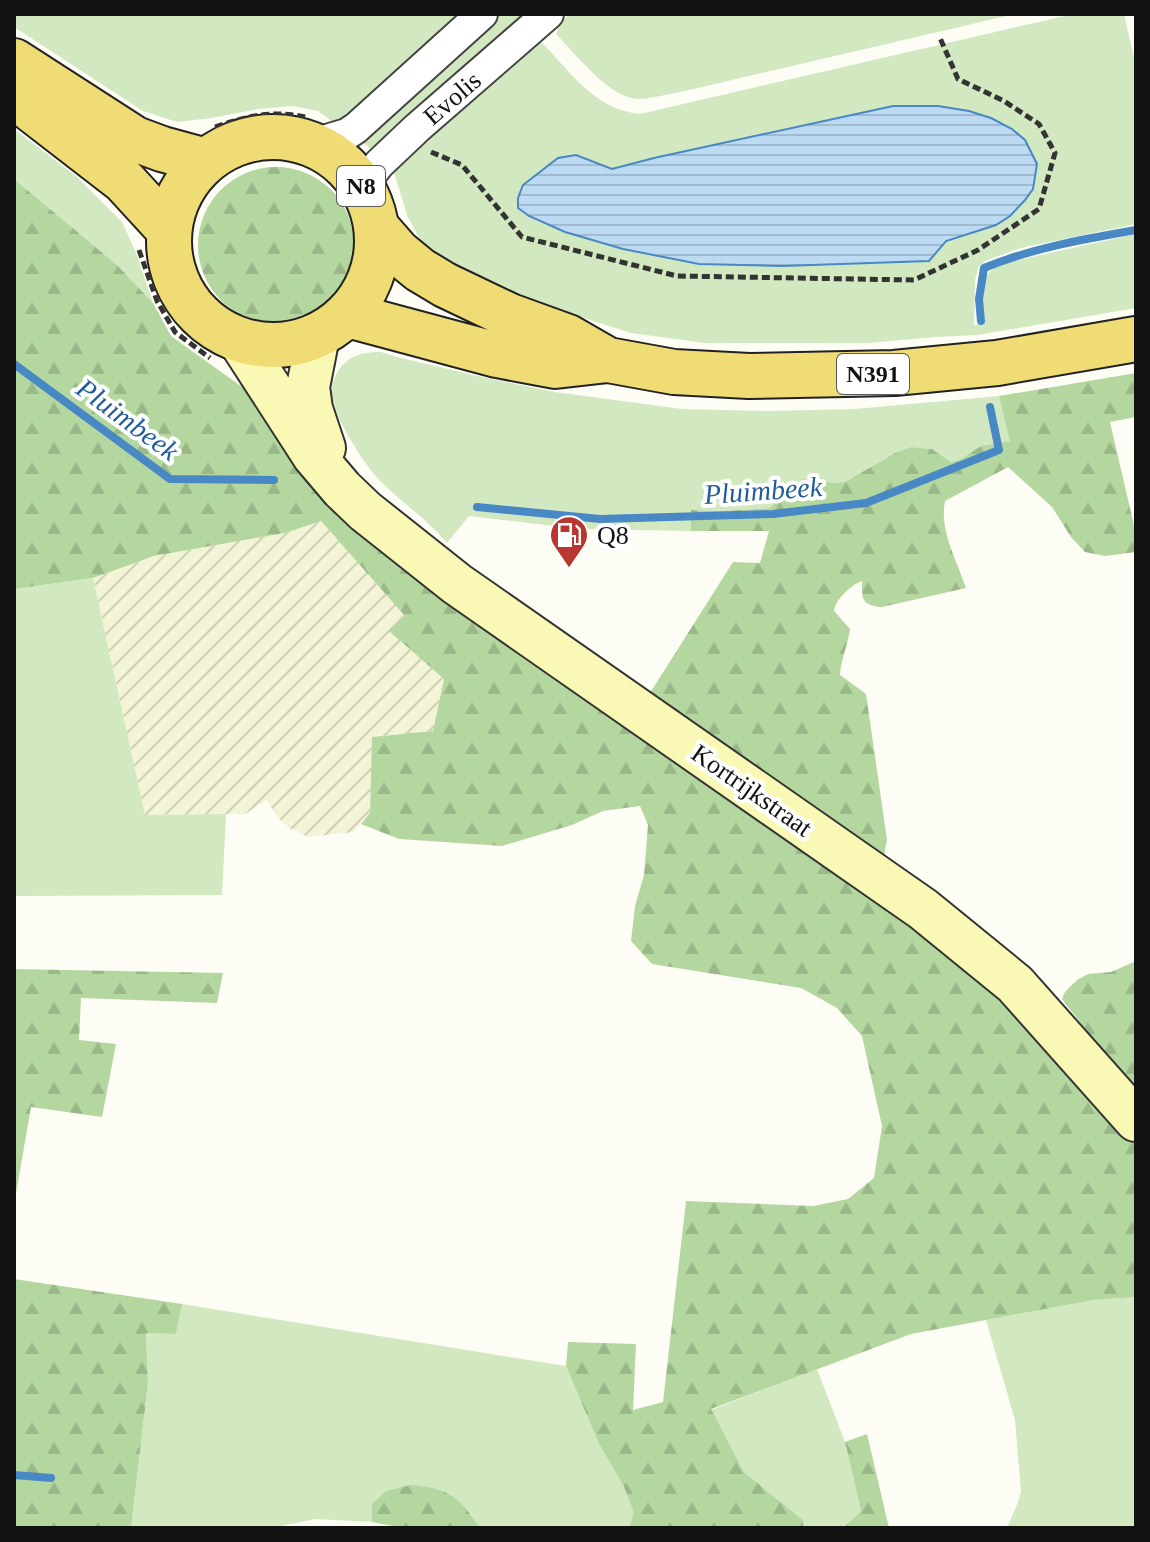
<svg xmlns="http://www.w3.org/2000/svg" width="1150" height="1542" font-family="'Times New Roman',serif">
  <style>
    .farmland { fill: url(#farmland-furrows) }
    .grass { fill: #d1e8c0; fill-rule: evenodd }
    .forest { fill: url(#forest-firs) }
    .water { fill: url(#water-rules); stroke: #4888c5; stroke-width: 2 }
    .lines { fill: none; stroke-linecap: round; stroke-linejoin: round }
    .stream { stroke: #4888c5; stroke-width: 8 }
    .street-casing { stroke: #444; stroke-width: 34 }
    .secondary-casing { stroke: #333; stroke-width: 46 }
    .primary-casing { stroke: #222; stroke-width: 48 }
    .path { stroke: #333; stroke-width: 5; stroke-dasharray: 8 4; stroke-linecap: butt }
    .street { stroke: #fff; stroke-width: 30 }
    .secondary { stroke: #faf8b5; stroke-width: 42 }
    .primary { stroke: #efdc74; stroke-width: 44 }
    .labels { text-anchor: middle; stroke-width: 8; stroke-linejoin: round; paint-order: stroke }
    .shield { fill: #fff; stroke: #585858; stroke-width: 2 }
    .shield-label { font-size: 24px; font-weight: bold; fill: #111 }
    .street-label { font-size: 26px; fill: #111; stroke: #fff }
    .poi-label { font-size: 26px; fill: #111; stroke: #fff; text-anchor: start }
    .water-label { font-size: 28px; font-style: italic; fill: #215b9c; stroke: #fff }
  </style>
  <defs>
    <pattern id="farmland-furrows" width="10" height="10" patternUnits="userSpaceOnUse" patternTransform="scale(2)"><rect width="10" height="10" fill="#f3f4d6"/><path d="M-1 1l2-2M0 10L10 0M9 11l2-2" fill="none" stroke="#cfd0b7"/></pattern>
    <pattern id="forest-firs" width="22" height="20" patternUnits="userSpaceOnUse" patternTransform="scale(2)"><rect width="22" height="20" fill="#b4d7a0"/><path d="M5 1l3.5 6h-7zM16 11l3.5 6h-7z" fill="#9ab889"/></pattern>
    <pattern id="water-rules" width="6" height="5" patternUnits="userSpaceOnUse" patternTransform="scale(2)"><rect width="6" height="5" fill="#bddaf3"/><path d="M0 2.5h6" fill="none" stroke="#a1bacf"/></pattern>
  </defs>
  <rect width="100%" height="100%" fill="#fefdf5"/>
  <path class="farmland" d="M321 521 406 616 390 631 444 679 433 731 372 737 370 813 353 832 308 837 291 829 277 817 267 800 245 814 145 815 93 578 154 556 285 533Z"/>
  <path class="grass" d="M14 14H469L337 125 318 111 293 106 258 109 212 118 177 122 143 111 14 27Z
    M497 14H519L524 21 374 152 359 139Z
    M569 14H1015L685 91C671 93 655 98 641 99 611 101 576 54 556 34L559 25Z
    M1073 14H1124L1136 67V224L1021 248 985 261 978 268 975 281 974 325 985 323C983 298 976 278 1000 264L1136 234V308L977 335 936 337 868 343H705L631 333 537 303 463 271 438 255 420 240 407 215 394 172 404 157 530 44 542 43C573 74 594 109 640 114ZM893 106H938L996 225 946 241 558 158 576 155 612 169 654 158Z
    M14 129 76 176 122 222 136 253 153 303 117 265 14 179Z
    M381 352 397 357 486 378 555 392 682 409 769 411 855 409 999 396 1011 441 981 446 959 460 951 462 932 449 911 447 895 453 845 482 834 483 776 502 770 508 724 511 691 510V531L580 529 469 516 447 543C427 519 401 502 379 480 363 462 334 418 332 394 331 386 334 378 338 371 349 355 363 352 381 352Z
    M93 578 145 815 226 814 222 895 14 896V589Z
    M1136 1297V1528H1007L1017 1505 1021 1492 1015 1420 986 1320 1094 1300Z
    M182 1304 566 1366 599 1444 624 1487 635 1512 630 1525 627 1528H480L468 1510 372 1504V1522L316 1519 270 1528H131L148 1383 146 1332 176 1334Z
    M817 1369 845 1442 861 1511 843 1528H803L804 1521 744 1472 711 1410Z"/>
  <path class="forest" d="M198 245a78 78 0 1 1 156 0a78 78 0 1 1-156 0Z
    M14 179 117 265 153 303 171 336 260 400 285 447 923 919 1136 1133V1297L1094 1300 911 1334 711 1409 744 1472 804 1521 803 1528H627L630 1525 634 1512 624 1487 599 1444 566 1366 568 1342 636 1344 633 1410 663 1402 686 1201 813 1206 848 1199 874 1178 882 1126 862 1036 837 1008 801 988 652 964 631 941 635 906 644 875 648 825 640 806 603 811 572 825 502 846 399 839 361 824 370 813 372 737 433 731 444 679 389 631 405 616 321 521 285 533 154 556 93 578 14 589Z
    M1136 373V417L1110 422 1136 534V552L1105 556 1085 552 1071 537 1052 507 1008 467 945 501C939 530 957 561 966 588L882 607C861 605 862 599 862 581 851 585 835 600 834 611L850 629C848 645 841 659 840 675L866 694 887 840 884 855 878 859 650 693 733 562 760 563 769 531H691V510L724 511 770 508 783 493 804 479 834 483 845 482 895 453 911 447 932 449 951 462 959 460 981 446 1010 441 999 396Z
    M1136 961V1094L1062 999 1065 992 1077 980 1088 974 1111 972Z
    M14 969 223 973 217 1003 81 998 79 1040 116 1044 102 1117 31 1107 14 1205Z
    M14 1279 182 1304 176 1334 146 1333 148 1383 131 1528H14Z
    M867 1434 889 1528H843L861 1511 845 1442Z
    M411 1485C448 1488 460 1497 480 1528H404L372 1522V1504L386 1491Z"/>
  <path class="water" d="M893 106H938L969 111 991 118 1012 129 1025 140 1037 164 1033 189 1025 200 1010 216 996 225 946 241 929 261 782 266 699 264 623 249 565 232 529 216 518 208V198L523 185 558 158 576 155 612 169 654 158Z"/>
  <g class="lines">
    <path class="stream" d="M981 321 979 299 984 268C1032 248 1085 239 1136 230
      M14 364 170 479 274 480
      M477 507 600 519 773 514 866 503 999 450 990 407
      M14 1475 51 1478"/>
    <defs>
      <path id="street" d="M313 144 347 134 356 128 482 14
        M361 187 379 164 417 128 548 14"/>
      <path id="secondary" d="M318 336 308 387 311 409 324 448
        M239 340 314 456 342 489 365 511 457 584 923 909 1015 984 1136 1120"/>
      <path id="primary" d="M14 61 135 139 162 149 206 161
        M14 96 124 181 169 230
        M169 241a104 104 0 1 1 208 0a104 104 0 1 1-208 0Z
        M377 228 398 252 420 270 445 285 510 316 568 337 608 360
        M348 315 497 355 555 366 608 360 674 372 749 376 894 373 997 363 1136 339"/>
    </defs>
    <use href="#street" class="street-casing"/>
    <use href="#secondary" class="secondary-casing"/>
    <use href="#primary" class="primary-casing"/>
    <path class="path" d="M215 127C247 116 272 110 306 117
      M431 152 462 165 522 237 677 276 914 280 978 250 1039 209 1055 153 1039 124 1004 101 958 79 940 38
      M139 250 157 301 175 332 210 358"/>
    <use href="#street" class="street"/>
    <use href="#secondary" class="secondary"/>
    <use href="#primary" class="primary"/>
  </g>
  <defs>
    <symbol id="fuel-pin" viewBox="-11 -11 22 30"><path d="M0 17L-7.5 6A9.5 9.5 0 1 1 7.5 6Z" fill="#b93731" stroke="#fff"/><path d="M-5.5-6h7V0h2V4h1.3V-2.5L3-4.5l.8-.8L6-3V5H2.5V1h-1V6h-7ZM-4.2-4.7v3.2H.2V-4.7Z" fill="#fff"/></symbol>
  </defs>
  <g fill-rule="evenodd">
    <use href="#fuel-pin" x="547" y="513" width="44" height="60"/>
  </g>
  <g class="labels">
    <g class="shield">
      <rect x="337" y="166" width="48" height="40" rx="6"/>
      <rect x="837" y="354" width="72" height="40" rx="6"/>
    </g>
    <g class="shield-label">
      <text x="361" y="194">N8</text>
      <text x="873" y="382">N391</text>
    </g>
    <g class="street-label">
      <text transform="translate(452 98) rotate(-41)" y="9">Evolis</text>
      <text transform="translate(752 790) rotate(35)" y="9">Kortrijkstraat</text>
    </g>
    <g class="poi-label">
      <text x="597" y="544">Q8</text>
    </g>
    <g class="water-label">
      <text transform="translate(128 419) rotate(36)" y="10">Pluimbeek</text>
      <text transform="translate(763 490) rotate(-4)" y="10">Pluimbeek</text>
    </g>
  </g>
  <rect width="1150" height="1542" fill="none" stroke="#111111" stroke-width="32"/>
</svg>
